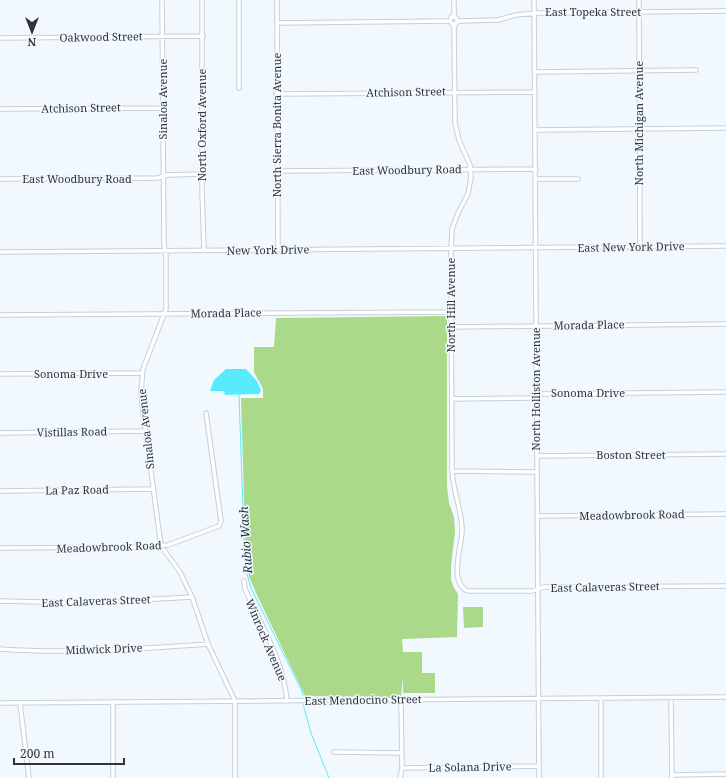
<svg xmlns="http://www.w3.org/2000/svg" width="726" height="778" font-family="'Noto Serif',serif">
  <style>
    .green { fill: #aad98a }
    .water { fill: #57ebfc }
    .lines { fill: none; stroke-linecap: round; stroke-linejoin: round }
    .stream { stroke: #57ebfc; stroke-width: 1 }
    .minor-casing { stroke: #c5d0d8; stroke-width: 5.5 }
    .minor { stroke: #fff; stroke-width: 3.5 }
    .labels { text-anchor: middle; stroke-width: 3; stroke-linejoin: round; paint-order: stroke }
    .street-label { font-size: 11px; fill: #303438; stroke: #f2f9fe }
    .water-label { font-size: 12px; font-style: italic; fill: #183134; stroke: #f2f9fe }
  </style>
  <rect width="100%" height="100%" fill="#f2f9fe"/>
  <path class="green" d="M447 316V486L449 503 454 517 455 532 451 565V580L454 588 458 594 457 637 402 639 403 652H422V673H435V693H403V676L401 697 305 696 257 595 250 579 246 567 241 398H263V389L254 372V347H274L276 318Z
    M463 607H483V627L464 628Z"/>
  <path class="water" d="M226 369H246L257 381 261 390 259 394 225 395 224 391H210L214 380Z"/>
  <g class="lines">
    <path class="stream" d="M239 395 245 567 251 588 302 691 303 696
      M303 704 311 733 329 778"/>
    <defs>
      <path id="minor" d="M162 0 164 245 166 256V309L143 369 141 392 142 404 161 546 180 572 192 597 208 644 235 701V778
        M202 0V191L204 250
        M277 0 278 250
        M534 0 539 778
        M639 0 640 247
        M454 15V0
        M457 22 460 21 498 20 516 15 536 13 726 11
        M277 23 448 21
        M452 24H456L457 22V19L455 17H451L450 21 454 27
        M456 24 454 26 455 123 459 140 470 165 471 177 468 194 458 213 452 229 451 249 452 471C453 491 462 510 462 530 462 546 448 583 468 591H532L544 587 726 586
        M0 38 203 36
        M535 72 696 70
        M239 88V0
        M276 94 535 92
        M0 109 163 108
        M535 130 726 128
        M277 171 536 169
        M0 179 158 178 168 175 202 174
        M536 179H578
        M0 252 726 246
        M0 315 451 312
        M452 327 726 324
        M0 374 142 373
        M452 399 533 398 541 394 726 392
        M0 433 145 431
        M537 456 726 454
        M452 471 537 472
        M0 491 153 489
        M537 516 726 514
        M0 548 148 547 168 545 219 526 221 521 206 413
        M244 581 245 589C261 625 284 662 287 701
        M0 601 86 603 192 597
        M0 649C69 654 139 649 208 644
        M671 698 672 778
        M601 699V778
        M113 702V778
        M0 703 726 697
        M20 703 29 778
        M334 752 401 753
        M402 768 539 766
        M672 775 726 774
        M400 778 402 768 401 700"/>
    </defs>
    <use href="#minor" class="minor-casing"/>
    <use href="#minor" class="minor"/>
  </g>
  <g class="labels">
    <g class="street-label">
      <text x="593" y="16">East Topeka Street</text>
      <text transform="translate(101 37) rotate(-1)" y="4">Oakwood Street</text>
      <text transform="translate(406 92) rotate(-1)" y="4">Atchison Street</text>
      <text transform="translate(163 99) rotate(-90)" y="4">Sinaloa Avenue</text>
      <text transform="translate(81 108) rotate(-1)" y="4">Atchison Street</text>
      <text transform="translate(639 123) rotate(-90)" y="4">North Michigan Avenue</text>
      <text transform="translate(202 125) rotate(-90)" y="4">North Oxford Avenue</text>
      <text transform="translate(277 125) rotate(-90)" y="4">North Sierra Bonita Avenue</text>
      <text transform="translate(407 170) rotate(-1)" y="4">East Woodbury Road</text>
      <text x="77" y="183">East Woodbury Road</text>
      <text transform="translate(631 247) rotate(-1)" y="4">East New York Drive</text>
      <text transform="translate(268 250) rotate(-1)" y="4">New York Drive</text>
      <text transform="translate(451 305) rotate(-90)" y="4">North Hill Avenue</text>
      <text transform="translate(226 313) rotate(-1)" y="4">Morada Place</text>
      <text transform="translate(589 325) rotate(-1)" y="4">Morada Place</text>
      <text x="71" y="378">Sonoma Drive</text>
      <text transform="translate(536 389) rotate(-90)" y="4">North Holliston Avenue</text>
      <text x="588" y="397">Sonoma Drive</text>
      <text transform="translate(146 429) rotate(-96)" y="4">Sinaloa Avenue</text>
      <text transform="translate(72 432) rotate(-1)" y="4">Vistillas Road</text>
      <text x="631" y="459">Boston Street</text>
      <text transform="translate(77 490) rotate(-1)" y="4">La Paz Road</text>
      <text transform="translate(632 515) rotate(-1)" y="4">Meadowbrook Road</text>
      <text transform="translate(109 547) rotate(-2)" y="4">Meadowbrook Road</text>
      <text transform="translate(605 587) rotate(-1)" y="4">East Calaveras Street</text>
      <text transform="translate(96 601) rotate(-2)" y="4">East Calaveras Street</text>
      <text transform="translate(266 640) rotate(67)" y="4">Winrock Avenue</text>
      <text transform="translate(104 649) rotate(-2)" y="4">Midwick Drive</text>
      <text transform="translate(363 700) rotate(-1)" y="4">East Mendocino Street</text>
      <text transform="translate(470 767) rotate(-1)" y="4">La Solana Drive</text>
    </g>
    <g class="water-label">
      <text transform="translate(246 540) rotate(-94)" y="4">Rubio Wash</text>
    </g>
  </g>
  <g transform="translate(32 32) rotate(180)" stroke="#f2f9fe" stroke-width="3" paint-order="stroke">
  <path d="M0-3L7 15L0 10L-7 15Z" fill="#303438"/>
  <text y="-6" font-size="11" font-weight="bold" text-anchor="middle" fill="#303438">N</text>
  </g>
  <path d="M14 758v6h110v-6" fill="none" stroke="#303438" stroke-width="2"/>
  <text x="20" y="758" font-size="12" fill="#303438" stroke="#f2f9fe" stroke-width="3" paint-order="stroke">200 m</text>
</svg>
